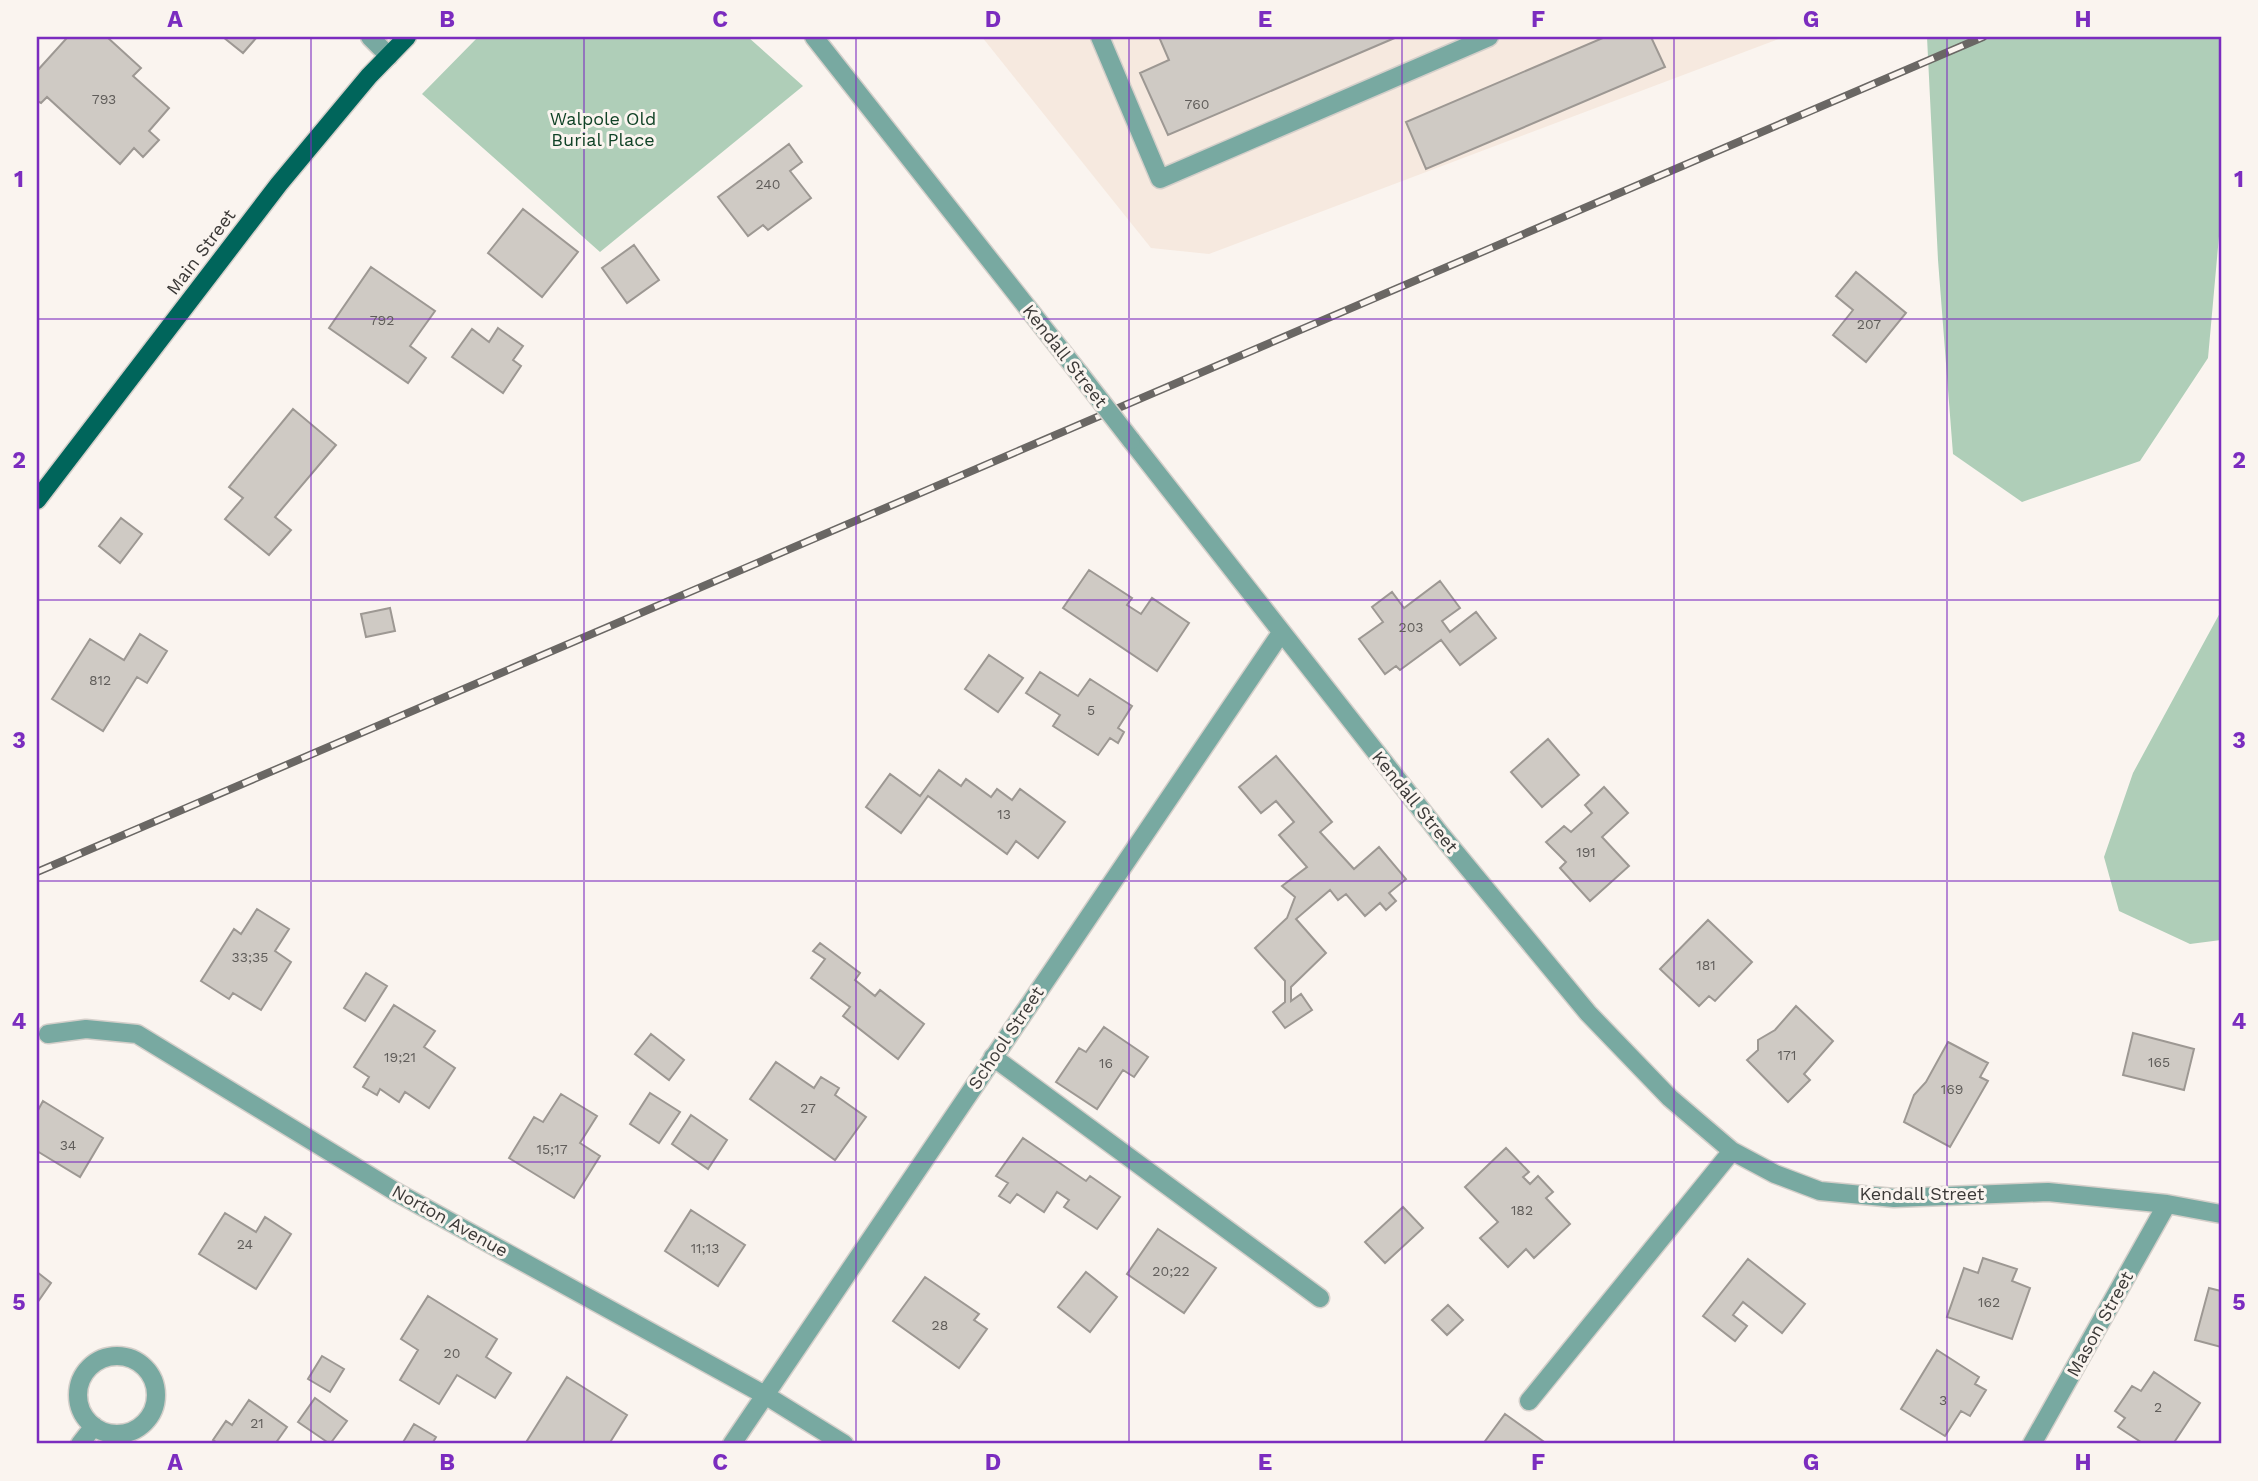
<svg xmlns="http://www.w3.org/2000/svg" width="2258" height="1481" font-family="'Work Sans',sans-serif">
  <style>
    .built { fill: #f6e9df }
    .green { fill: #afceb8 }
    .building { fill: #cfcac4; stroke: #9d9893; stroke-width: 2 }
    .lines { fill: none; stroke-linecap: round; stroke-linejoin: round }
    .minor-casing { stroke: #d4cfca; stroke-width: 21 }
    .major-casing { stroke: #d4cfca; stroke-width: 21 }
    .minor { stroke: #78a9a1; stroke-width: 18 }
    .major { stroke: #00655b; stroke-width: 18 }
    .rail-casing { stroke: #6a6764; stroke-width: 8 }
    .rail { stroke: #faf4ef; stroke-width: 5; stroke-dasharray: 16; stroke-linecap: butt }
    .minor-bridge-casing { stroke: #d4cfca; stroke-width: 21; stroke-linecap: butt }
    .minor-bridge { stroke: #78a9a1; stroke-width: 18 }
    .grid { fill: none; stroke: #7b2cbf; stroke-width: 2; stroke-opacity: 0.55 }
    .labels { text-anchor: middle; stroke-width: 6; stroke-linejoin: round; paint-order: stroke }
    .number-label { font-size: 14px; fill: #605d5a }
    .park-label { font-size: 18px; fill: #104226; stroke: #faf4ef }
    .street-label { font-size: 18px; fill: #3b3937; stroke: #faf4ef }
    .neatline { fill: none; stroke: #7b2cbf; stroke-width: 2.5 }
    .grid-label { font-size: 23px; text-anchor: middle; font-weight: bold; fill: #7b2cbf }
  </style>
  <rect width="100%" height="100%" fill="#faf4ef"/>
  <path class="built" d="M982 37H1784L1209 254 1151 248Z"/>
  <path class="green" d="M478 37H748L803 86 600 252 422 94Z
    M1927 37H2221V214L2208 358 2140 461 2022 502 1953 454 1938 260Z
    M2221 611V940L2190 944 2119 911 2104 857 2133 773Z"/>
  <path class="building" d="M63 37H107L141 68 133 76 169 108 149 131 159 140 143 157 134 148 120 164 47 97 41 103 37 101V71L66 39Z
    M223 37H257L243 53Z
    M1159 37H1397L1168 135 1140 73 1169 60Z
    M1605 37H1651L1665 67 1426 169 1406 122Z
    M789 144 802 162 790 171 811 198 768 230 763 225 748 236 718 197Z
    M523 209 578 252 542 297 488 253Z
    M634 245 659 280 627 303 602 268Z
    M371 267 435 311 410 346 426 358 408 383 329 328Z
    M1856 272 1906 313 1866 362 1833 335 1853 310 1836 296Z
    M498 328 523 346 513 360 521 366 503 393 452 357 472 329 489 342Z
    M293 409 336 445 275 517 291 530 269 555 225 519 243 498 229 487Z
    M121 518 142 534 120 563 99 546Z
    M1089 570 1132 598 1127 605 1141 614 1152 598 1189 623 1157 671 1063 608Z
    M1440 581 1460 608 1442 621 1450 632 1476 612 1496 638 1460 665 1441 640 1400 670 1396 666 1385 674 1359 639 1383 622 1372 607 1392 592 1404 608Z
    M390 608 395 631 366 637 361 614Z
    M140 634 167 651 147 683 137 677 103 731 52 699 90 639 124 660Z
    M989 655 1023 678 998 712 965 689Z
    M1040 672 1078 696 1090 679 1132 706 1118 728 1124 732 1118 743 1110 738 1098 755 1053 726 1060 715 1026 693Z
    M1548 739 1579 775 1542 807 1511 772Z
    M1276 756 1332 822 1320 832 1354 869 1379 847 1406 879 1389 893 1396 901 1386 910 1380 903 1365 916 1346 894 1338 900 1330 890 1296 919 1326 953 1291 987V1001L1301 994 1312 1010 1285 1028 1273 1012 1285 1002V981L1255 948 1287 918 1295 897 1282 886 1307 867 1279 835 1294 822 1276 801 1261 813 1239 787Z
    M939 770 961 786 966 779 991 797 997 789 1012 800 1020 789 1065 822 1038 858 1016 841 1007 854 928 796 901 833 866 807 890 774 920 796Z
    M1604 787 1628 813 1602 837 1629 866 1590 901 1560 868 1566 862 1546 842 1564 826 1571 832 1592 813 1585 805Z
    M257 909 289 929 275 951 291 962 261 1010 233 993 229 999 201 981 234 929 241 934Z
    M1708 920 1752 962 1715 1001 1709 996 1699 1006 1660 969Z
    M820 943 860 973 855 980 875 996 880 990 924 1024 898 1059 843 1016 850 1007 811 978 825 959 813 951Z
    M366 973 387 986 365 1021 344 1008Z
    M394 1005 435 1031 424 1047 455 1068 429 1108 405 1092 399 1102 380 1089 377 1095 363 1087 369 1077 354 1067Z
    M1796 1006 1833 1041 1804 1074 1810 1080 1788 1102 1747 1060 1758 1050V1040L1775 1030Z
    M1104 1027 1148 1057 1134 1077 1123 1070 1097 1109 1056 1082 1079 1048 1086 1052Z
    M2133 1033 2194 1049 2184 1090 2123 1075Z
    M651 1034 684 1060 669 1080 635 1054Z
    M1948 1042 1988 1063 1980 1077 1988 1081 1950 1147 1904 1122 1914 1095 1926 1082Z
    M776 1062 814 1088 821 1077 839 1088 835 1095 866 1117 835 1160 750 1099Z
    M650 1093 680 1112 659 1143 630 1124Z
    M561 1094 597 1116 580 1143 600 1156 574 1198 509 1158 534 1117 543 1122Z
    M43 1101 103 1138 80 1177 37 1151V1112Z
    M691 1115 727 1140 708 1169 672 1144Z
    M1023 1138 1086 1181 1090 1176 1120 1197 1097 1229 1064 1207 1069 1200 1057 1192 1044 1212 1017 1194 1010 1203 999 1196 1008 1183 996 1176Z
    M1506 1148 1529 1172 1523 1177 1530 1184 1538 1176 1553 1192 1546 1198 1570 1224 1534 1258 1526 1249 1508 1267 1480 1238 1498 1222 1465 1187Z
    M1403 1207 1423 1228 1385 1263 1365 1242Z
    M691 1210 745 1245 718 1286 665 1251Z
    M225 1213 256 1232 265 1217 291 1234 256 1289 199 1254Z
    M1158 1229 1216 1268 1184 1313 1127 1274Z
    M1983 1258 2017 1269 2012 1281 2030 1288 2012 1339 1947 1317 1964 1268 1978 1273Z
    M1748 1259 1805 1304 1782 1333 1743 1302 1733 1315 1747 1326 1735 1341 1703 1316Z
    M37 1272 51 1283 37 1303Z
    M1086 1272 1117 1297 1090 1332 1058 1307Z
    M925 1277 979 1314 974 1320 987 1329 959 1368 893 1321Z
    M2209 1288 2221 1291V1347L2195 1340Z
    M428 1296 497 1339 486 1357 511 1373 495 1398 457 1375 439 1404 400 1380 418 1350 401 1339Z
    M1448 1305 1463 1320 1447 1335 1432 1320Z
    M1937 1350 1979 1377 1975 1384 1986 1390 1970 1416 1961 1411 1945 1436 1901 1409Z
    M322 1356 344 1369 330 1392 308 1379Z
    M2154 1372 2200 1403 2173 1444H2144L2118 1427 2125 1418 2115 1411 2132 1386 2141 1391Z
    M567 1377 627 1415 609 1444H525Z
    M315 1398 347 1421 330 1444 298 1422Z
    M249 1400 287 1427 275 1444H219L213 1440 226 1421 232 1425Z
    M1505 1414 1547 1444H1483Z
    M414 1424 436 1437 432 1444H402Z"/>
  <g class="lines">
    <defs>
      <path id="minor" d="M370 37 389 56
        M814 37 1079 373
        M1100 37 1160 179 1489 37
        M1131 440 1441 835 1588 1013 1670 1098 1732 1151 1775 1174 1820 1191 1894 1198 2048 1192 2167 1204 2221 1214
        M48 1034 86 1029 137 1034 396 1192 765 1395 844 1444
        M993 1057 1320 1298
        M78 1395a39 39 0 1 1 78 0a39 39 0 1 1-78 0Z
        M1529 1401 1732 1151
        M80 1444 94 1426
        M732 1444 1281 633
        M2032 1444 2167 1204"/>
      <path id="major" d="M37 500 279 184 369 76 407 37"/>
    </defs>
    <use href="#minor" class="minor-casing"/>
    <use href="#major" class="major-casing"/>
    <use href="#minor" class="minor"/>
    <use href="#major" class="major"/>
    <defs>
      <path id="rail" d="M37 872 1983 37"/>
    </defs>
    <use href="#rail" class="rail-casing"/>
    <use href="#rail" class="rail"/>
    <defs>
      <path id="minor-bridge" d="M1079 373 1131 440"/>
    </defs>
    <use href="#minor-bridge" class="minor-bridge-casing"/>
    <use href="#minor-bridge" class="minor-bridge"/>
  </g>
  <path class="grid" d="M311 37V1444M584 37V1444M856 37V1444M1129 37V1444M1402 37V1444M1674 37V1444M1947 37V1444M37 319H2221M37 600H2221M37 881H2221M37 1162H2221"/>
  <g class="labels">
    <g class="number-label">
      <text x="104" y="104">793</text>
      <text x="1197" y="109">760</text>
      <text x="768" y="189">240</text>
      <text x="382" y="325">792</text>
      <text x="1869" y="329">207</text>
      <text x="1411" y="632">203</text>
      <text x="100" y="685">812</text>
      <text x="1091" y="715">5</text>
      <text x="1004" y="819">13</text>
      <text x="1586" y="857">191</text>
      <text x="250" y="962">33;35</text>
      <text x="1706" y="970">181</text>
      <text x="1787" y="1060">171</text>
      <text x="400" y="1062">19;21</text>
      <text x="2159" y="1067">165</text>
      <text x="1106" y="1068">16</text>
      <text x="1952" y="1094">169</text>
      <text x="808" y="1113">27</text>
      <text x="68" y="1150">34</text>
      <text x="552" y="1154">15;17</text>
      <text x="1522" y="1215">182</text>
      <text x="245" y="1249">24</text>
      <text x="705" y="1253">11;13</text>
      <text x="1171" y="1276">20;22</text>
      <text x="1989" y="1307">162</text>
      <text x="940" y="1330">28</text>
      <text x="452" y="1358">20</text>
      <text x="1943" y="1405">3</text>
      <text x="2158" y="1412">2</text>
      <text x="257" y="1428">21</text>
    </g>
    <g class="park-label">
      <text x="603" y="125">Walpole Old<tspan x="603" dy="21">Burial Place</tspan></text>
    </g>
    <g class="street-label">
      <text transform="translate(201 252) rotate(-53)" y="6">Main Street</text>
      <text transform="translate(1065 356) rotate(52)" y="6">Kendall Street</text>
      <text transform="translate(1415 802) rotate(51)" y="6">Kendall Street</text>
      <text transform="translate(1006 1038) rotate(-56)" y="6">School Street</text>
      <text x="1922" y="1200">Kendall Street</text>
      <text transform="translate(450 1221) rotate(29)" y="6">Norton Avenue</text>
      <text transform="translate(2100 1324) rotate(-61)" y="6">Mason Street</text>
    </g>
  </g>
  <rect width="2258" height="1481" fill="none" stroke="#faf4ef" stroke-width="77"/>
  <rect x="38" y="38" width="2182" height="1404" class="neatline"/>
  <g class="grid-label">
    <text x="175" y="27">A</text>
    <text x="447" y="27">B</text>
    <text x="720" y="27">C</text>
    <text x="993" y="27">D</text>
    <text x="1265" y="27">E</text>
    <text x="1538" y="27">F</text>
    <text x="1811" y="27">G</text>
    <text x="2083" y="27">H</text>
    <text x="19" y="187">1</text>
    <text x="2239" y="187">1</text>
    <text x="19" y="468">2</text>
    <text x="2239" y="468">2</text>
    <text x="19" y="748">3</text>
    <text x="2239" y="748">3</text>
    <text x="19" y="1029">4</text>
    <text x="2239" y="1029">4</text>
    <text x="19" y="1310">5</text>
    <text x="2239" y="1310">5</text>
    <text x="175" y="1470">A</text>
    <text x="447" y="1470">B</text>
    <text x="720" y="1470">C</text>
    <text x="993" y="1470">D</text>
    <text x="1265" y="1470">E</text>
    <text x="1538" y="1470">F</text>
    <text x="1811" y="1470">G</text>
    <text x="2083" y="1470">H</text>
  </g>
</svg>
